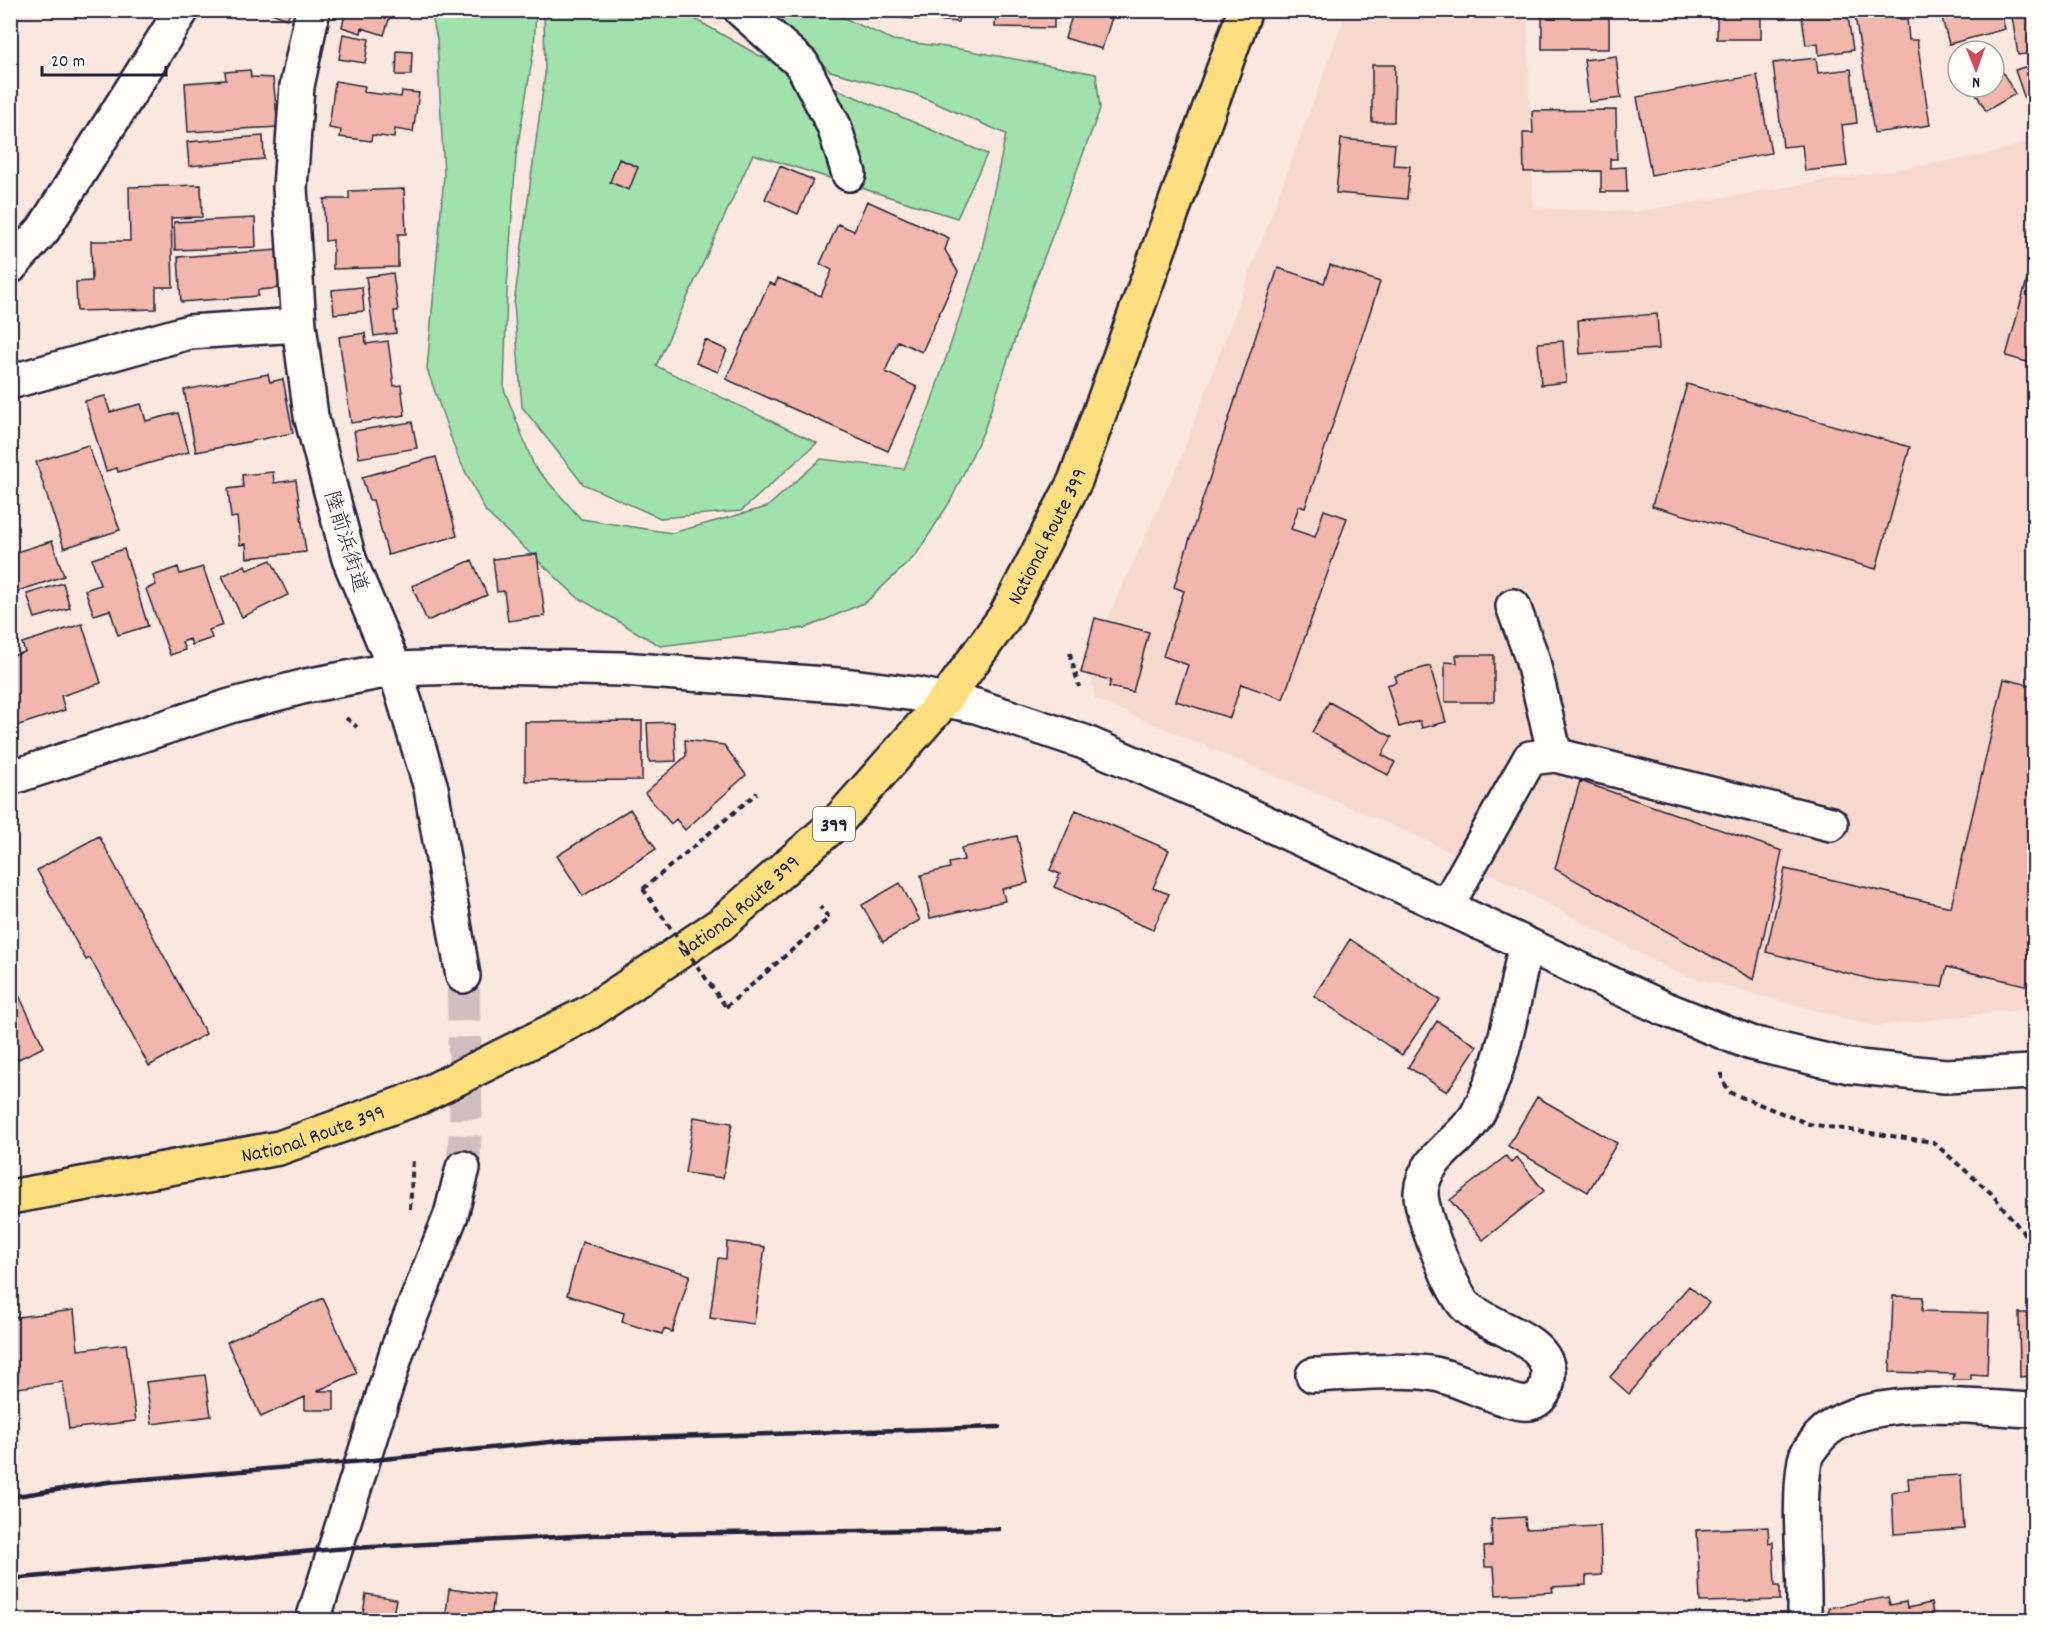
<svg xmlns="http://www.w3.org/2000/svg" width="2045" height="1631" font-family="Dekko,'Klee One',sans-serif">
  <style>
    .built { fill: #f7d9d0 }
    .green { fill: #a1e2ac; stroke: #628274; stroke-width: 1.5 }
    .building { fill: #f1b7ac; stroke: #22223b; stroke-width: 1.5 }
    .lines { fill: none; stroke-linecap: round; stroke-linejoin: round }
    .minor-tunnel { stroke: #cec0bf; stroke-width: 33; stroke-dasharray: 33 16; stroke-linecap: butt }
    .minor-casing { stroke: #22223b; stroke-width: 38 }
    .highway-casing { stroke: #22223b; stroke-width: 38 }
    .path { stroke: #22223b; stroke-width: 4; stroke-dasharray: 6 4.5; stroke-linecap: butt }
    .minor { stroke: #fdfcf7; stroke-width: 33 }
    .highway { stroke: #fedf80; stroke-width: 33 }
    .rail { stroke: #22223b; stroke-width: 4.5 }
    .path-bridge { stroke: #22223b; stroke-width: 4; stroke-dasharray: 6 4.5; stroke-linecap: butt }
    .labels { text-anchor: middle; stroke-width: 6; stroke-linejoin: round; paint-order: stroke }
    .shield { fill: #fdfcf7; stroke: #646373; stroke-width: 1.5 }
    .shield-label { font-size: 20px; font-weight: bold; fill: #22223b }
    .street-label { font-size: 21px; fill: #22223b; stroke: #fdfcf7 }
  </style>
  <rect width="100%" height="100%" fill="#f9e7e0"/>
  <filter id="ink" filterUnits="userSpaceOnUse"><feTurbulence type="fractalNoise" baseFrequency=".0167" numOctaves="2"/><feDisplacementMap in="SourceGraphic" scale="12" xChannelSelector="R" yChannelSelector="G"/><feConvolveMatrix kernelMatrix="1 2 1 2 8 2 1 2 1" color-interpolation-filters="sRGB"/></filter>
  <g filter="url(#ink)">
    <path class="built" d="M1347 11H1527L1533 208 1635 212 1985 155 2034 141V1008L1875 1026 1677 973 1429 841 1095 699 1089 659 1180 461Z"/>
    <path class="green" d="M431 11H536L534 48 516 156 507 288 504 389 534 466 581 519 672 533 767 507 821 459 904 469 930 406 981 253 1006 134 915 94 830 71 769 11H828L893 40 960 49 1096 74 1100 109 1031 292 984 430 951 500 916 555 866 602 806 628 660 646 577 597 486 512 457 455 427 369 444 176 437 39Z
      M544 11H681L758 55 987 154 957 218 753 154 656 366 817 443 741 511 660 518 583 484 522 407 514 304 545 74Z"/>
    <path class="building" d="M264 10H291L287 19Z
      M346 10H392L384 35 362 28 361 33 342 27Z
      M868 10H900L899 16 867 13Z
      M904 10H959L958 22 903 18Z
      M996 10H1054V28L995 27Z
      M1074 10 1114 11 1102 49 1065 38Z
      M1542 10H1609V49H1542Z
      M1717 10H1761V39H1717Z
      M1801 10H1847L1853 50 1819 55 1818 43 1806 45Z
      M1854 10H1899L1900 19H1907L1909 40H1917L1930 125 1874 133Z
      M1940 10H2000L2005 29 1949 44Z
      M2011 10H2034V53L2018 55Z
      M343 34 369 39 365 63 339 59Z
      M397 51 412 52 411 75H396Z
      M1616 56 1621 98 1589 102 1584 60Z
      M1994 57 2015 94 1986 111 1972 87H1994Z
      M1816 58 1818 73 1851 69 1857 123 1842 125 1847 166 1805 171 1802 145 1783 147 1773 63Z
      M2034 64V110L2029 111 2015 70Z
      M1372 65H1395L1394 122H1372Z
      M250 70 251 77 273 78 278 127 188 132 185 83 226 80 225 72Z
      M1757 75 1771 153 1651 175 1637 97Z
      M335 81 365 86 364 92 401 97 402 91 419 93 413 132 395 129 394 138 372 135 371 141 340 137 341 130 329 128Z
      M1616 110 1617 159H1610V168L1626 167 1627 192H1601V171L1524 172 1523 133H1533L1532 111Z
      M263 136 264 159 189 166 187 142Z
      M1341 139 1395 144 1393 165 1410 166 1407 199 1336 193Z
      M619 159 638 167 629 190 610 182Z
      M780 166 813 180 798 214 765 199Z
      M201 185 202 217 171 218 173 287H156V309L77 311 76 282 92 281 91 241H130L129 187Z
      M404 189 406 234H398V267L333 269V240L325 241 324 199H349V191Z
      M867 201 949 238 945 250 958 272 922 352 898 341 885 372 917 387 888 451 726 379 769 283 775 285 778 278 821 296 832 270 820 264 838 224 854 231Z
      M255 218 256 247 175 250 174 222Z
      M279 250 281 288 258 290V296L181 302 178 257Z
      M1330 265 1380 282 1305 508 1299 506 1291 529 1315 537 1324 510 1347 518 1283 699 1241 684 1230 718 1176 701 1188 665 1163 656 1184 591 1174 587 1278 268 1324 283Z
      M393 273 398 311H394L396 333 374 336 366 277Z
      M2028 276 2034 278V364L2006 356Z
      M362 287 364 311 334 314 332 290Z
      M1657 314 1659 349 1580 354 1578 320Z
      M365 333 366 344 388 341 394 386 401 385 405 415 351 423 339 337Z
      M705 340 727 350 718 372 696 363Z
      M1563 341 1566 382 1541 385 1538 343Z
      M268 374 270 382 283 379 293 433 196 452 184 390Z
      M1687 384 1910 447 1876 569 1652 506Z
      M105 396 110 412 141 404 146 421 178 413 189 452 118 472 117 468 106 471 85 401Z
      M412 422 417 448 359 458 354 431Z
      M88 445 120 530 64 548 36 462Z
      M436 457 457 536 388 555 373 500H369L362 477Z
      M273 472 274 483 296 480 306 552 247 558 246 544 240 545 237 517 231 518 228 489 243 487 242 475Z
      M52 541 64 576 15 592 10 577V554Z
      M124 549 148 626 118 635 110 610 94 615 85 590 100 585 92 559Z
      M537 554 545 616 508 621 504 591 497 592 493 559Z
      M271 560 288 595 242 617 222 576 245 565 247 570Z
      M472 560 487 595 427 621 412 586Z
      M178 567 180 574 203 567 223 625 209 630 212 638 192 645 190 639 182 642 185 650 170 655 146 589 156 585 153 576Z
      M63 583 70 608 35 618 27 594Z
      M1095 618 1149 632 1133 692 1109 687 1111 680 1081 673Z
      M82 624 101 683 61 696 65 710 10 728V656L25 652 22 643Z
      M1456 655H1494V702H1445V662L1457 663Z
      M1430 666 1446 722 1422 728 1420 721 1399 727 1387 685 1397 682 1395 676Z
      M2004 679 2034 686V987L1947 967 1942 987 1874 980 1766 952 1785 869 1951 907Z
      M1329 702 1392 737 1382 755 1395 762 1388 775 1312 732Z
      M642 721V780L525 781V722Z
      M674 722 676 761 649 762 647 723Z
      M685 740 724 745 746 775 685 830 676 819 671 824 645 793 686 756Z
      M1580 781 1782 851 1754 980 1555 869Z
      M630 809 656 849 583 896 557 856Z
      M1076 810 1169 850 1153 888 1169 894 1153 930 1054 887 1060 874 1050 870Z
      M99 836 206 1034 149 1066 90 958 86 960 37 870Z
      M1017 836 1028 883 1002 889 1005 901 930 918 921 875 950 868 949 863 964 860 961 848Z
      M900 883 920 920 883 942 862 905Z
      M1350 939 1440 1000 1402 1055 1314 996Z
      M10 977 44 1047 10 1063Z
      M1437 1021 1477 1046 1447 1092 1408 1067Z
      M1537 1097 1617 1143 1588 1192 1508 1146Z
      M694 1117 732 1123 723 1178 685 1173Z
      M1506 1156 1511 1163 1517 1157 1544 1191 1483 1240 1450 1200Z
      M582 1242 690 1275 672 1332 664 1329 662 1334 622 1322 624 1313 567 1295Z
      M727 1242 765 1247 754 1324 710 1318 718 1258 726 1259Z
      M1689 1286 1709 1303 1629 1394 1610 1377Z
      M1893 1296 1923 1297 1922 1311 1989 1313 1987 1376 1971 1375V1380H1953L1954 1374 1890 1372Z
      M323 1298 357 1373 317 1391H334V1410H305V1397L261 1417 227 1342Z
      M74 1310 78 1350 126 1344 136 1421 69 1429 63 1382 10 1389V1318Z
      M2019 1313H2034V1376L2020 1377Z
      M205 1375 211 1416 152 1424 146 1382Z
      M1961 1475 1964 1529 1894 1534 1892 1492 1909 1490 1908 1478Z
      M1525 1517 1526 1529 1600 1526 1602 1575 1586 1576V1585L1552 1587 1553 1592 1496 1595 1494 1567H1485L1484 1547 1492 1546 1491 1519Z
      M1768 1527 1769 1543 1773 1542 1775 1586H1780V1600L1700 1602 1697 1530Z
      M449 1589 494 1595 491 1620H445Z
      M366 1594 396 1599 392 1620H362Z
      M1888 1597 1890 1605 1906 1602 1907 1608 1931 1603 1934 1620H1831L1828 1608Z"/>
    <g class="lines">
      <path class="minor-tunnel" d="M463 1168 466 1120 463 976"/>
      <defs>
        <path id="minor" d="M313 10 297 86 290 188 299 325 311 416 349 559 395 669 431 788 463 976
          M741 10 802 64 834 126 849 174
          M10 267 43 230 182 10
          M10 382 189 332 299 325
          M1513 606 1532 658 1555 755
          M10 778 230 706 306 686 395 669 492 666 622 669 852 686 915 694 976 706 1084 742 1204 794 1663 1008 1751 1043 1849 1066 1945 1076 2034 1072
          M1446 907 1530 758 1555 755 1831 824
          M1313 1375C1351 1374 1399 1368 1435 1374 1459 1378 1512 1407 1530 1403 1544 1399 1549 1384 1548 1370 1543 1336 1486 1327 1465 1305 1451 1290 1420 1212 1421 1192 1424 1156 1463 1141 1478 1113 1505 1062 1513 1000 1526 944
          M1804 1610C1805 1561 1797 1509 1805 1460 1806 1454 1810 1449 1814 1444 1849 1389 1977 1408 2034 1410
          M313 1620 398 1348 451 1215 463 1168"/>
        <g id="highway">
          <path id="s1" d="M10 1197 279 1148 420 1097 588 1013 721 924 838 821 945 700 1006 615 1075 481 1245 10"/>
        </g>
      </defs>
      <use href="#minor" class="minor-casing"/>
      <use href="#highway" class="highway-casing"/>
      <path class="path" d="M1070 653 1079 687
        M346 718 357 727
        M643 889 757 793
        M726 1007 829 918 820 907
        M1722 1073V1080L1731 1093 1809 1124 1933 1142 1992 1194 2034 1246
        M410 1209 413 1159"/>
      <use href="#minor" class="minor"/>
      <use href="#highway" class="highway"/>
      <path class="rail" d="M10 1497 108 1482 364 1461 569 1440 999 1427
        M10 1579 335 1549 592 1535 999 1529"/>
      <path class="path-bridge" d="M643 889 726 1007"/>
    </g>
  </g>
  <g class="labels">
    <rect class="shield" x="813" y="807" width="42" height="34" rx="4.5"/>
    <g class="shield-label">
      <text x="834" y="831">399</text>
    </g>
    <g class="street-label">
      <text dy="7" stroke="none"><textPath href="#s1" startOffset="1282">National Route 399</textPath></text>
      <text transform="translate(347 541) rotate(73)" y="7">陸前浜街道</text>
      <text dy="7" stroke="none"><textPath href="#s1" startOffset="796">National Route 399</textPath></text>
      <text dy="7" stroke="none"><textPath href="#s1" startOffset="310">National Route 399</textPath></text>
    </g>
  </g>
  <rect width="2045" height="1631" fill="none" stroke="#fdfcf7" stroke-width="36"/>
  <rect x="18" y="18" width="2009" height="1595" fill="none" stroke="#22223b" stroke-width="2" filter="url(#ink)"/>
  <g transform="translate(1976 69) rotate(179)"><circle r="28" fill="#fdfcf7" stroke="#a5a5ac" stroke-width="1.5"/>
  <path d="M0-4.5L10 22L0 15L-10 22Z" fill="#d1495b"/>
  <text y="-9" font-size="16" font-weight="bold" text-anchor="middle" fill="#22223b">N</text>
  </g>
  <path d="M42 66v9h124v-9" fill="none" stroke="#22223b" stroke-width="3"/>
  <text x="51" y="66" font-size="18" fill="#22223b" stroke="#fdfcf7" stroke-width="4.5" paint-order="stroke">20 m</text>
</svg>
